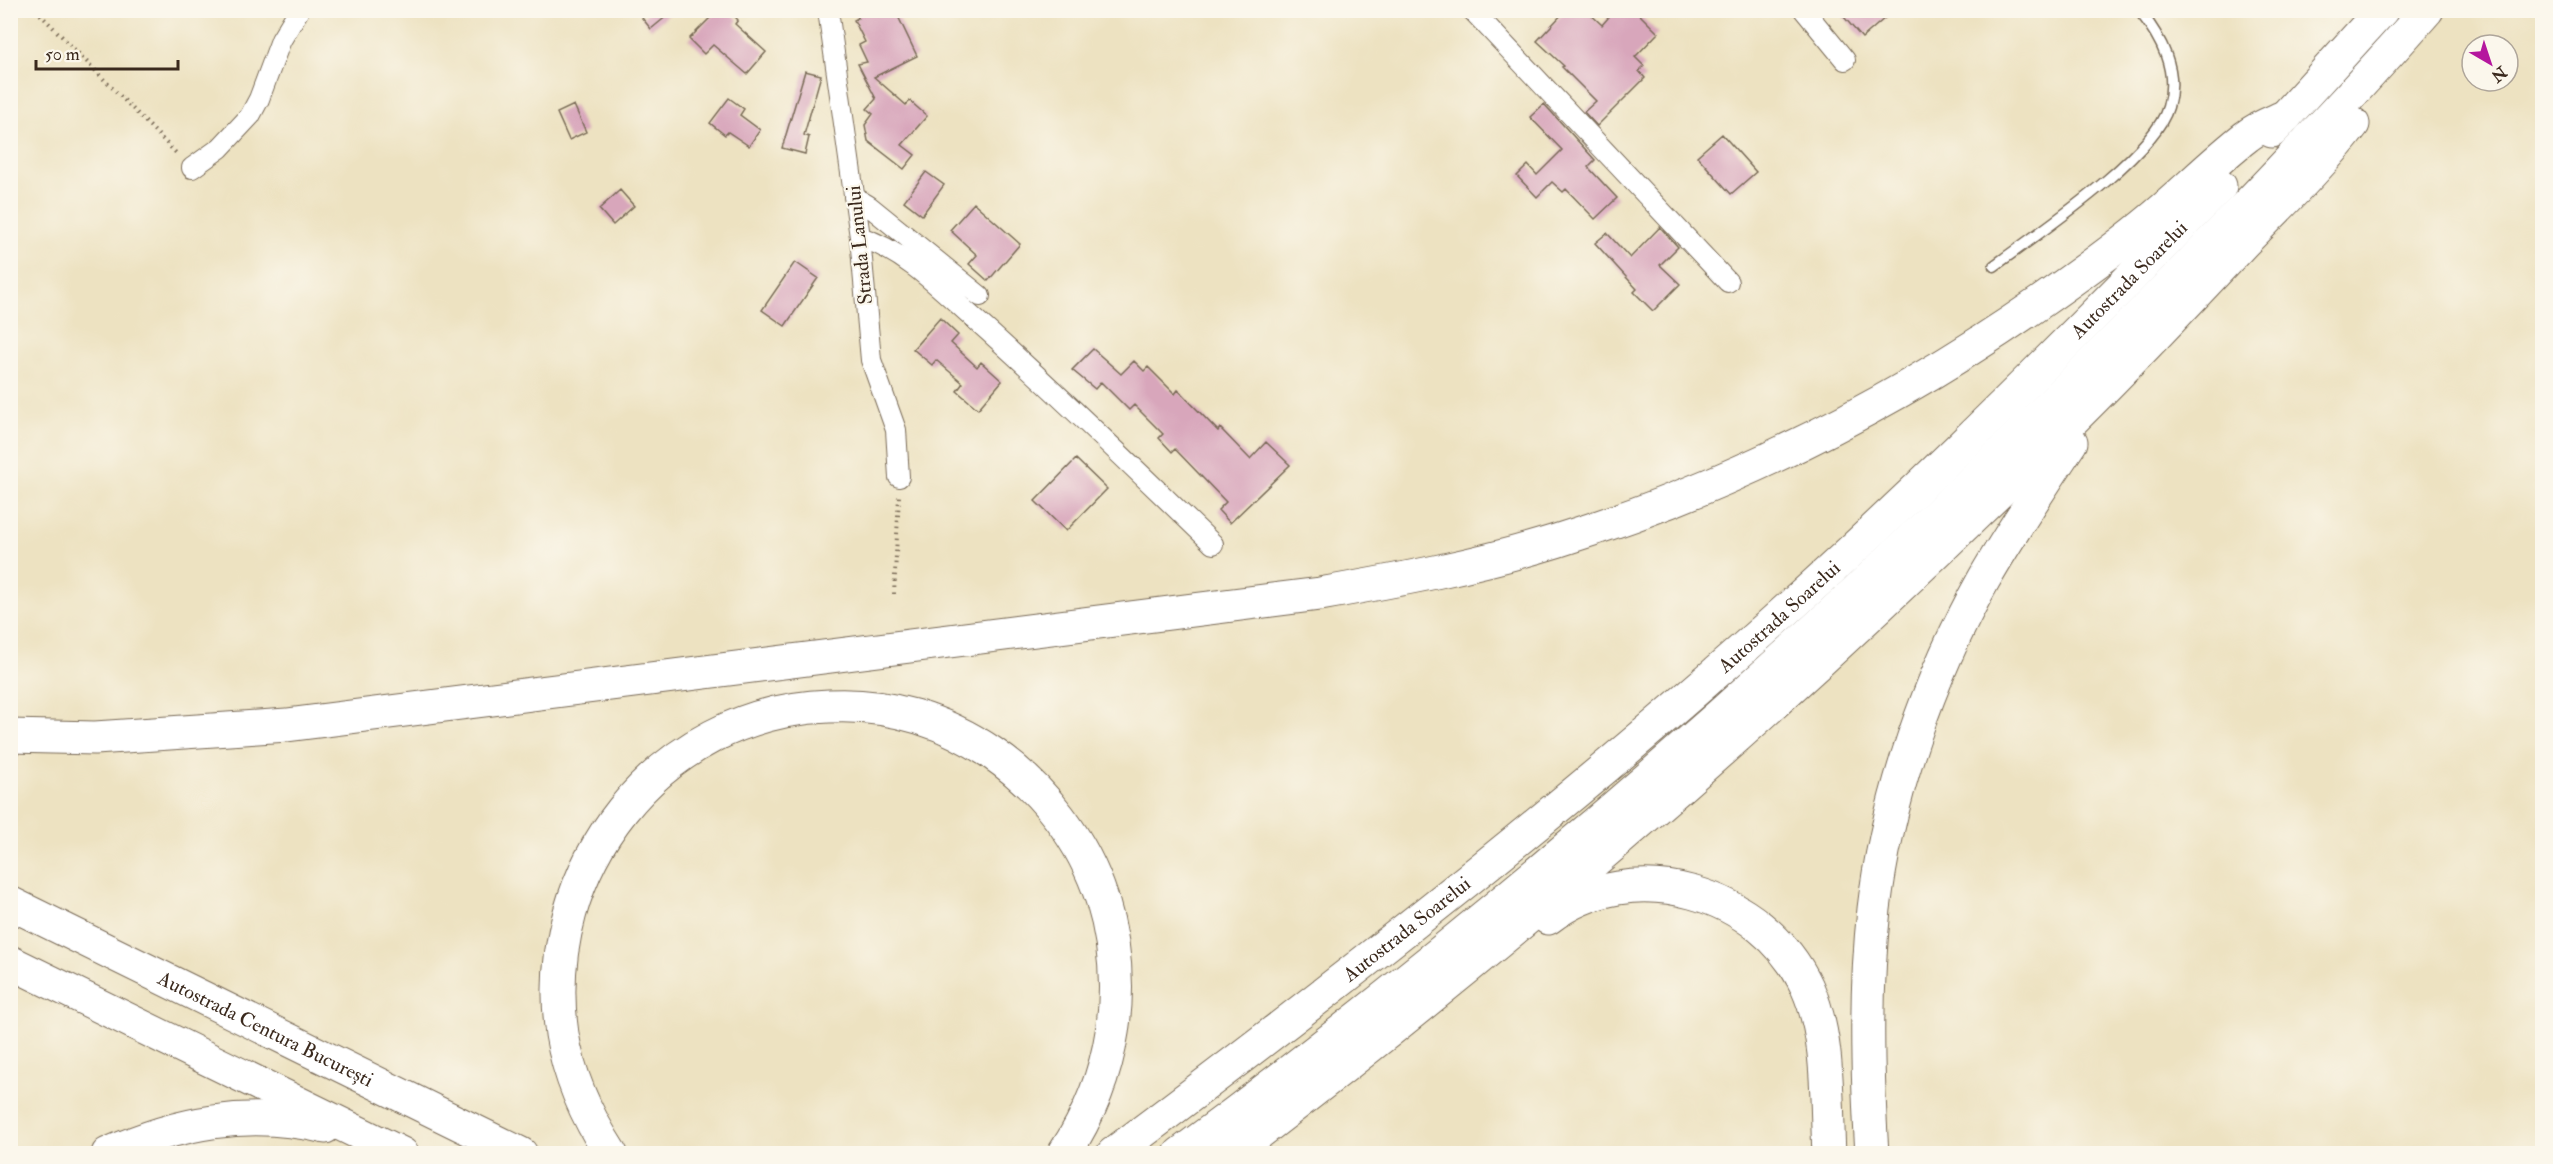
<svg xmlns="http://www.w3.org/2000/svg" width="2553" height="1164" font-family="'IM FELL Double Pica',serif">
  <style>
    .building { fill: #d8a6bb }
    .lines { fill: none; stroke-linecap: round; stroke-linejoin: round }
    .service-casing { stroke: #796a57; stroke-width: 13 }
    .minor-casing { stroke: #796a57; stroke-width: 22 }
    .motorway-casing { stroke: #796a57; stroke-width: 35 }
    .path { stroke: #796a57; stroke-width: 4; stroke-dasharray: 1.5 4.5; stroke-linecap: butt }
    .service { stroke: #fff; stroke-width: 10 }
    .minor { stroke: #fff; stroke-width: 20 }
    .motorway { stroke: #fff; stroke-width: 33 }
    .labels { text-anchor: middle; stroke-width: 4.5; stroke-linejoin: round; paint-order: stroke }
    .street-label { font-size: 20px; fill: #3b2a1e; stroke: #fbf7ec }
  </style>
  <rect width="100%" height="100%" fill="#fbf7ec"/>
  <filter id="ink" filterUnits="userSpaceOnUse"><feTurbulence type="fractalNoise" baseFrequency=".0167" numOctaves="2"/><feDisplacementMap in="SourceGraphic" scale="12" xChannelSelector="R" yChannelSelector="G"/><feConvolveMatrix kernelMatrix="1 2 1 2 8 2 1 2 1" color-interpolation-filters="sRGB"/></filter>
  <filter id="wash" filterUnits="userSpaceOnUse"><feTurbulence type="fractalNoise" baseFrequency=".008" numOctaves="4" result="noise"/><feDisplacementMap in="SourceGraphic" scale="24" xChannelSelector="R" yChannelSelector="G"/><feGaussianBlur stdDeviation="1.35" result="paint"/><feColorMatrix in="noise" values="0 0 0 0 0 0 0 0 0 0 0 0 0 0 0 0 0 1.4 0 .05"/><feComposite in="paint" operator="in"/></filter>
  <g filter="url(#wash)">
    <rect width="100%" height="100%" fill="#ede2c1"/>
    <g id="blocks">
      <path class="building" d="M651 10H674L651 29 642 18Z
        M718 10H729L738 20 735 24 766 52 747 74 713 45 704 54 689 39Z
        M855 10H895L917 56 874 77 906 105 910 101 927 116 902 145 915 155 904 169 868 141 865 125 873 114 867 109 876 99 858 64 867 62 859 45 865 42 854 20 858 18Z
        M1566 10H1586L1602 25 1615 10H1635L1658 33 1635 57 1644 66 1639 71 1645 78 1597 126 1584 112 1596 101 1562 67 1564 66 1537 41Z
        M1838 10H1894L1862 38Z
        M805 71 821 75 804 135 809 137 805 154 782 148Z
        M729 98 744 109 740 115 760 130 749 146 728 132 725 135 710 123Z
        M1544 104 1595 160 1588 167 1617 198 1595 219 1566 189 1563 192 1552 182 1537 197 1517 176 1528 165 1537 175 1562 150 1530 117Z
        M574 105 586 132 569 140 557 113Z
        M1722 134 1756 172 1731 194 1697 156Z
        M926 172 944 185 922 215 904 201Z
        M620 190 634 206 613 225 599 209Z
        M974 203 1020 244 988 281 969 264 977 255 950 230Z
        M1660 227 1678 247 1660 265 1680 284 1653 311 1634 292 1637 289 1595 243 1607 233 1630 258Z
        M795 262 818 278 785 326 762 310Z
        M940 318 958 335 951 343 977 367 981 362 1002 381 978 409 957 391 963 383 936 360 932 365 913 349Z
        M1093 349 1121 374 1134 361 1144 371 1148 367 1175 394 1178 390 1218 431 1220 428 1250 459 1266 442 1290 465 1230 523 1218 510 1226 502 1175 449 1172 452 1159 438 1163 434 1134 405 1129 410 1101 382 1095 389 1072 370Z
        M1076 459 1107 489 1066 531 1035 501Z"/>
    </g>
  </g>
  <g filter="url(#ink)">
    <use href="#blocks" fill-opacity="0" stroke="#796a57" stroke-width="1.5"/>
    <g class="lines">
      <defs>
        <path id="service" d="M1994 266C2037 234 2154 156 2168 107 2179 70 2161 38 2139 10"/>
        <path id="minor" d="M828 10 860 237 871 360 896 430 899 477
          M1472 10 1728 282
          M1804 10 1845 60
          M192 168 220 148 250 116 259 99 281 40 299 10
          M854 197 869 206 980 296
          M860 237C905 251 942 290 977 321 1058 393 1135 469 1213 544"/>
        <g id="motorway">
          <path d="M2272 131 2382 10"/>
          <path d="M10 736 95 738 287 725 1320 594C1399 580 1479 565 1556 541 1729 487 1893 405 2042 301 2082 273 2123 244 2160 212 2189 187 2217 159 2247 136 2258 127 2273 122 2286 116"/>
          <path id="s1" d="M10 903 521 1154"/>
          <path d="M1548 918C1633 853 1763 892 1807 987 1830 1038 1826 1099 1829 1154"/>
          <path d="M10 962 402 1154"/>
          <path d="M108 1154C178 1122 249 1109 325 1127"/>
          <path d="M611 1154C587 1117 569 1077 562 1034 538 868 659 712 829 706 888 703 944 720 992 753 1043 788 1083 840 1102 899 1129 987 1115 1077 1064 1154"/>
          <path id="s2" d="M1113 1154C1307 1009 1498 861 1681 703 1870 541 2047 365 2220 186"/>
          <path d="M1180 1154C1505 914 1808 648 2093 362 2207 248 2320 132 2427 10"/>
          <path d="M1231 1154C1520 935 1794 695 2052 440 2118 376 2181 309 2244 242 2281 204 2321 166 2353 124"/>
          <path d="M1872 1154C1867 1072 1865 990 1874 909 1887 798 1929 677 1984 579 2011 532 2041 487 2071 442"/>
        </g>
      </defs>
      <use href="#service" class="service-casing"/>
      <use href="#minor" class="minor-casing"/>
      <use href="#motorway" class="motorway-casing"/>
      <path class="path" d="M36 10 178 155
        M894 594 899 496"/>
      <use href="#service" class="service"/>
      <use href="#minor" class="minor"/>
      <use href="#motorway" class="motorway"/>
    </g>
  </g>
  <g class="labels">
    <g class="street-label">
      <text transform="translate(859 245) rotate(-96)" y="7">Strada Lanului</text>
      <text dy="7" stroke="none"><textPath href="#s2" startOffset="1342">Autostrada Soarelui</textPath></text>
      <text dy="7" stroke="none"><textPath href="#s2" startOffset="856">Autostrada Soarelui</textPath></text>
      <text dy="7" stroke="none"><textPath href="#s2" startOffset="370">Autostrada Soarelui</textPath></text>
      <text dy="7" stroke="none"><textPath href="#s1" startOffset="285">Autostrada Centura București</textPath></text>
    </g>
  </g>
  <rect width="2553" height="1164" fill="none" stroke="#fbf7ec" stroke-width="36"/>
  <g transform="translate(2490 63) rotate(141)"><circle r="28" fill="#fbf7ec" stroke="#aea59a" stroke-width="1.5"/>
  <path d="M0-4.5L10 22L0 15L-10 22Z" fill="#b5179e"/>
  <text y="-9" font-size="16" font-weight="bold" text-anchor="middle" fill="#3b2a1e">N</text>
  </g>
  <path d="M36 60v9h142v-9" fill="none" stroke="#3b2a1e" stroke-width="3"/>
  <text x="45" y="60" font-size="18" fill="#3b2a1e" stroke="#fbf7ec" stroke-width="4.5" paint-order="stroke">50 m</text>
</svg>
